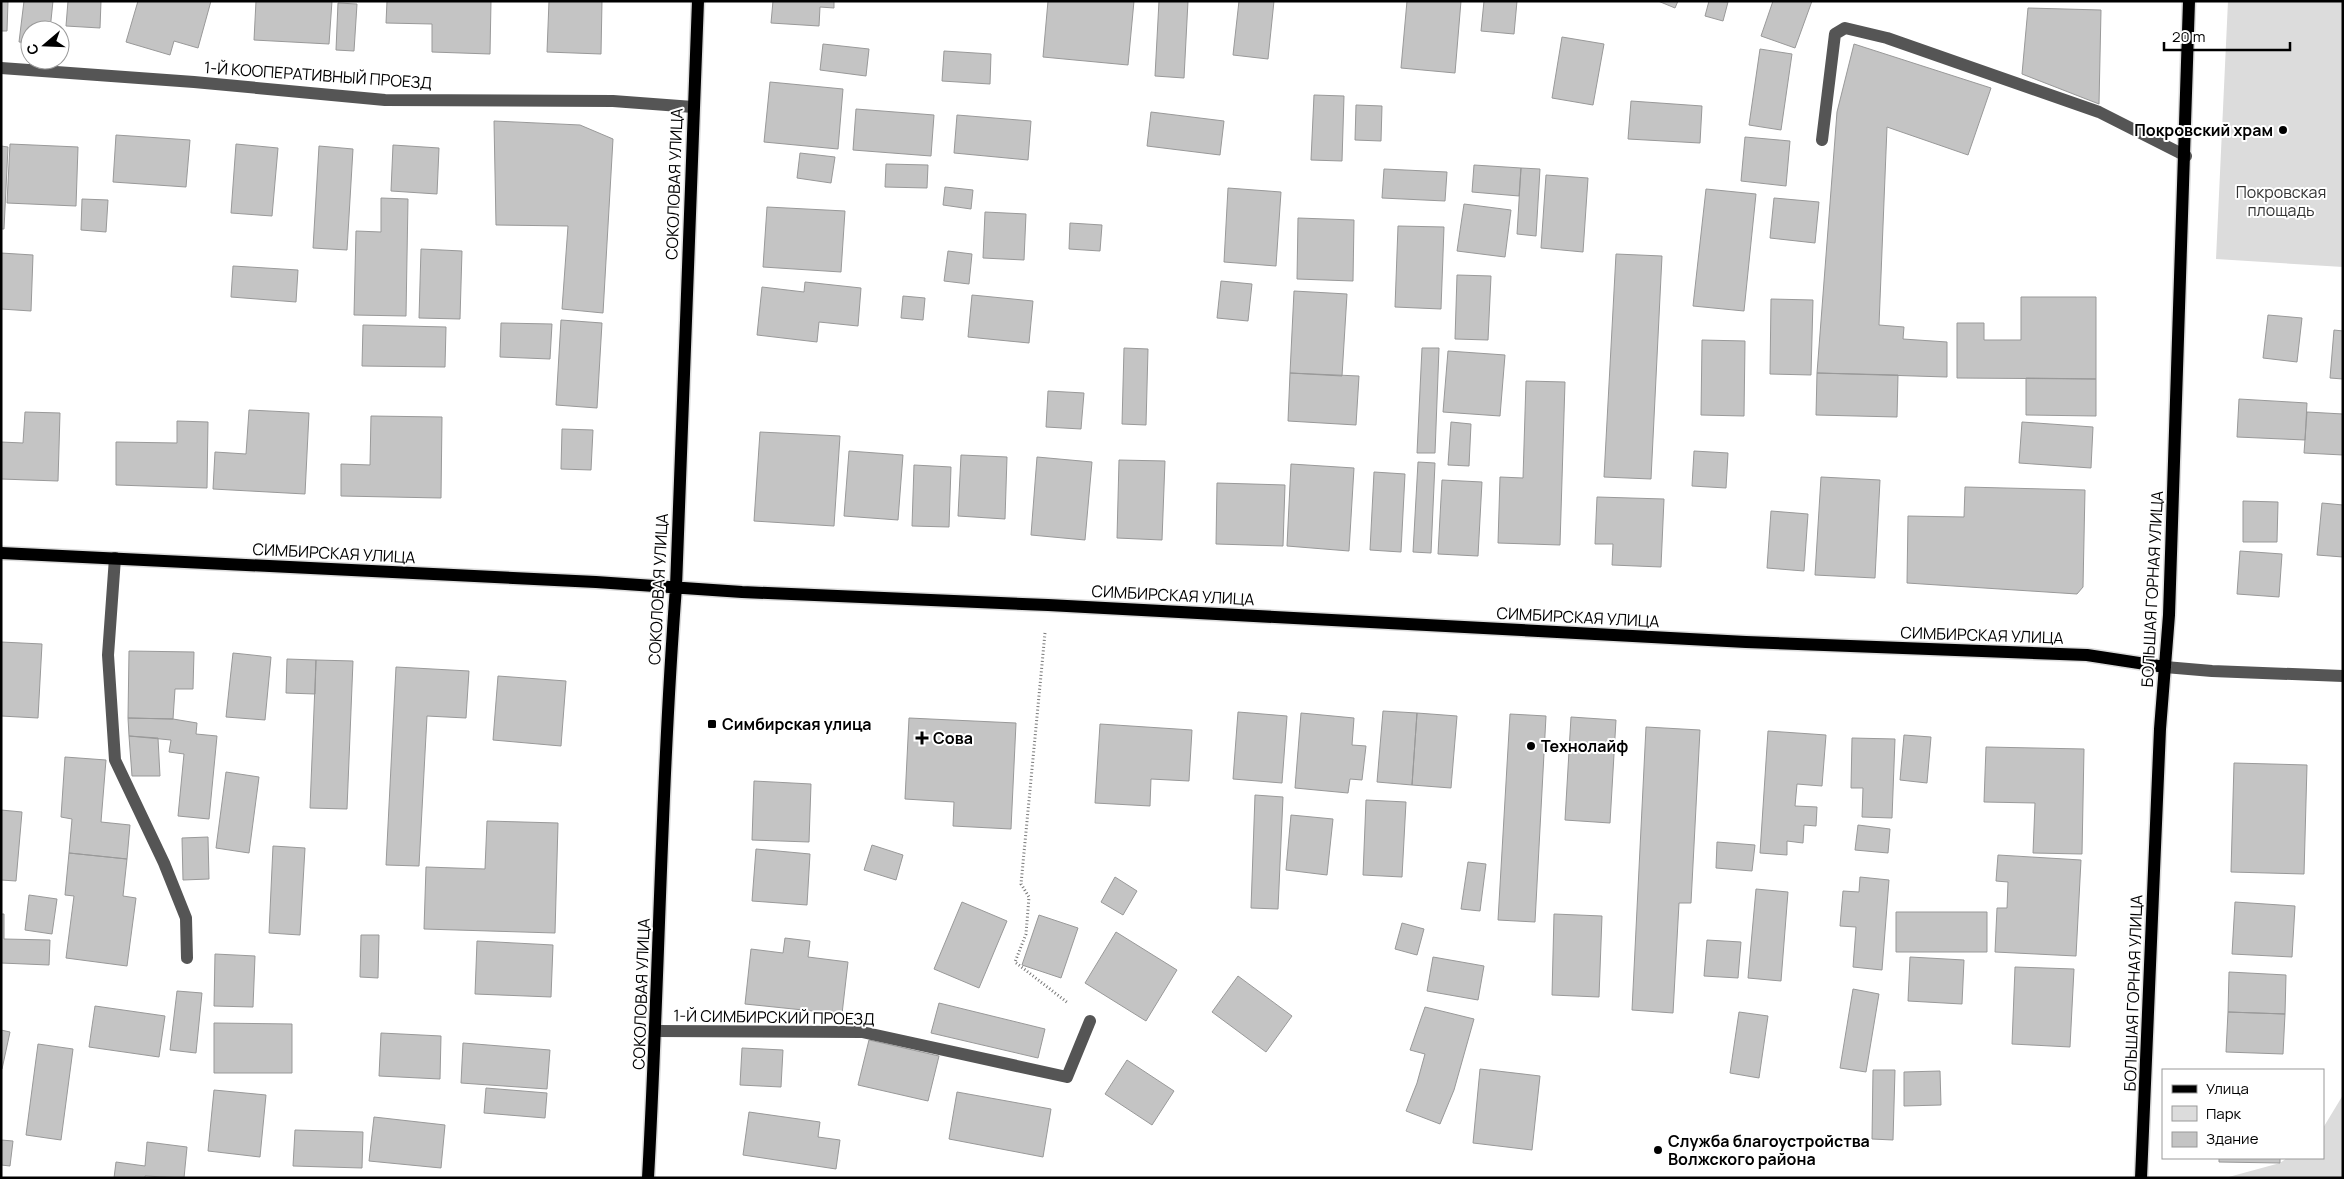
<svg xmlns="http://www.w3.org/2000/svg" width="2344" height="1179" font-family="Manrope,sans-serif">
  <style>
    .green { fill: #dcdcdc }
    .building { fill: #c4c4c4; stroke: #999 }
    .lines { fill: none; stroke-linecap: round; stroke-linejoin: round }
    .major-casing { stroke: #dbdbdb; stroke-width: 15 }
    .path { stroke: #777; stroke-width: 3; stroke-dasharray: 1 2.5; stroke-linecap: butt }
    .minor { stroke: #555; stroke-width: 12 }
    .major { stroke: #000; stroke-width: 12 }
    .poi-dot { fill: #000; stroke: #fff; stroke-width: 2 }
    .labels { text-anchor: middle; stroke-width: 4; stroke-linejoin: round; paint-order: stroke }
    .street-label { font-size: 16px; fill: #000; stroke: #fff }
    .poi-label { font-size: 16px; font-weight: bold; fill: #000; stroke: #fff; text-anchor: start }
    .park-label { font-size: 16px; fill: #333; stroke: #fff }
  </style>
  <rect width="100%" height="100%" fill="#fff"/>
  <path class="green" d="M2228 1H2343V267L2216 259Z
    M2343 1095V1178H2225L2280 1163 2287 1158H2323V1128Z"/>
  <path class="building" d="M1 1H8L7 31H1Z
    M24 1H53L50 30H30V43L19 42Z
    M68 1H101L100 28 66 26Z
    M138 1H211L198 48 174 41 170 55 126 42Z
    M256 1H332L329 44 254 40Z
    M387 1H491L490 54 432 52V24L386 23Z
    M549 1H602L601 54 547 52Z
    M773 1H834V8L820 7 819 26 771 23Z
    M1048 1H1134L1128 65 1043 57Z
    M1159 1H1188L1184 78 1155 76Z
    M1239 1H1274L1268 59 1233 55Z
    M1407 1H1461L1455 73 1401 68Z
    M1484 1H1517L1514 34 1481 31Z
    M1658 1H1678L1675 8Z
    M1709 1 1728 2 1723 21 1705 16Z
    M1773 1H1812L1795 48 1761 36Z
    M338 3 357 4 354 51 336 50Z
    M2028 8 2101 10 2099 104 2022 74Z
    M1562 37 1604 44 1593 105 1552 98Z
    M823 44 869 49 866 76 820 70Z
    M1854 44 1991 88 1968 155 1887 127 1879 325 1904 327 1903 339 1947 342V377L1817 373 1837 112Z
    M1760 49 1792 54 1781 130 1749 125Z
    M944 51 991 54 990 84 942 81Z
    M770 82 843 89 838 149 764 142Z
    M1314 95 1344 96 1342 161 1311 160Z
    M1631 101 1702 106 1700 143 1628 139Z
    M1356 105 1382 106 1381 141 1355 140Z
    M856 109 934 115 931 156 853 150Z
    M1151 112 1224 121 1220 155 1147 146Z
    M957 115 1031 121 1028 160 954 153Z
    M494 121 580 125 613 139 603 313 562 309 568 226 496 225Z
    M116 135 190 140 186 187 113 182Z
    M1745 137 1790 141 1786 186 1741 181Z
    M10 144 78 147 76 206 7 203Z
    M236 144 278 148 272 216 231 213Z
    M393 145 439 148 437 194 391 191Z
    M1 146 8 147 4 229H1Z
    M319 146 353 149 347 250 313 248Z
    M800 153 835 157 831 183 797 178Z
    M886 164 928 165 927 188 885 187Z
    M1474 165 1521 168 1519 196 1472 192Z
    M1521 168 1540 169 1536 236 1517 234Z
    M1384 169 1447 172 1445 201 1382 198Z
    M1546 175 1588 178 1583 252 1541 248Z
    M945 187 973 190 971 209 943 205Z
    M1228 188 1281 192 1276 266 1224 262Z
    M1706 189 1756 194 1744 311 1693 306Z
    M381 198 408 199 406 316 354 315 356 231 381 232Z
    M1774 198 1819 202 1815 243 1770 238Z
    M82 199 108 200 106 232 81 230Z
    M1464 204 1511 210 1505 257 1457 251Z
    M767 207 845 211 841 272 763 267Z
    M985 212 1026 214 1024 260 983 258Z
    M1298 218 1354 220 1353 281 1297 279Z
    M1070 223 1102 225 1100 251 1069 249Z
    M1398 226 1444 227 1441 309 1395 307Z
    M421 249 462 251 460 319 419 318Z
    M948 251 972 254 969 284 944 281Z
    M1 253 33 255 31 311 1 309Z
    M1616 254 1662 256 1651 479 1604 477Z
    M233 266 298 270 296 302 231 297Z
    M1457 275 1491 276 1488 340 1455 339Z
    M1221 281 1252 284 1248 321 1217 318Z
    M805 282 861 288 858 326 819 322 817 342 757 335 762 287 804 292Z
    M1294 291 1347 294 1342 376 1290 373Z
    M972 295 1033 301 1029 343 968 337Z
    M903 296 925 298 923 320 901 318Z
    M2021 297H2096V379L1957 378V323H1984V340H2021Z
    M1771 299 1813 300 1811 375 1770 374Z
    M2268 315 2302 318 2297 362 2263 358Z
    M561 320 602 323 597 408 556 405Z
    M501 323 552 324 550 359 500 357Z
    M363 325 446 327 445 367 362 366Z
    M2334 330 2343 331V379L2330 378Z
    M1702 340 1745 341 1744 416 1701 415Z
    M1124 348 1148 349 1146 425 1122 424Z
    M1422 348H1439L1435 453H1417Z
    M1448 351 1505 355 1500 416 1443 412Z
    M1290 373 1359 376 1356 425 1288 421Z
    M1817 373 1898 375 1897 417 1816 415Z
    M2026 378 2096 379V416L2026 415Z
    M1526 381 1565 382 1560 545 1498 543 1500 477 1523 478Z
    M1048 391 1084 393 1081 429 1046 427Z
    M2239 399 2307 403 2305 440 2237 437Z
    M249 410 309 413 305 494 213 489 215 452 246 454Z
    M25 412 60 413 58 481 1 479V442L23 443Z
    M2307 412 2343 414V455L2304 453Z
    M371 416 442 417 441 498 341 496V464L370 465Z
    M177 421 208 422 207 488 116 485V442L177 443Z
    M1451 422 1471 424 1469 466 1448 465Z
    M2022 422 2093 427 2091 468 2019 463Z
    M562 429 593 430 591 470 561 469Z
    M760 432 840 436 834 526 754 521Z
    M849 451 903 455 898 520 844 516Z
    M1694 451 1728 453 1726 488 1692 486Z
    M961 455 1007 457 1005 519 958 516Z
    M1037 457 1092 462 1085 540 1031 535Z
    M1119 460 1165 461 1162 540 1117 538Z
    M1418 462 1435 463 1431 553 1413 552Z
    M1291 464 1354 468 1349 551 1287 546Z
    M914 465 951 467 949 527 912 526Z
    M1374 472 1405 474 1401 552 1370 550Z
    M1821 477 1880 480 1875 578 1815 575Z
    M1442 480 1482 482 1478 556 1438 554Z
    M1217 483 1285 485 1283 546 1216 544Z
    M1965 487 2085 490 2083 587 2077 594 1907 583 1908 516 1964 517Z
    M1597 497 1664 499 1661 567 1612 565 1613 544H1595Z
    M2243 501 2278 502 2277 542H2243Z
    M2322 503 2343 505V557L2317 555Z
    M1771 511 1808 514 1804 571 1767 568Z
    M2240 551 2282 554 2279 597 2237 594Z
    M1 642 42 644 38 718 1 716Z
    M129 651 194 652 193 689H175L173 719 128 718Z
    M233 653 271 657 265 720 226 717Z
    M287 659 316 660 315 694 286 693Z
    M316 660 353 661 347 809 310 808Z
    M396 667 469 671 466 718 427 716 419 866 386 865Z
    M498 676 566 681 561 746 493 740Z
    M1383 711 1417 713 1412 785 1377 782Z
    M1238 712 1287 716 1282 783 1233 779Z
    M1301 713 1354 718 1352 745 1366 746 1362 780 1350 779 1348 793 1295 788Z
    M1417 713 1457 716 1451 788 1412 785Z
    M1510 714 1546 716 1535 922 1498 920Z
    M1571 717 1616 720 1610 823 1565 820Z
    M128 718 173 719 197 723 196 734 217 736 209 819 178 816 184 754 169 752 171 740 129 736Z
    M909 718 1016 723 1011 829 953 826 954 802 905 799Z
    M1100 724 1192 730 1189 781 1151 779 1150 806 1095 803Z
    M1646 727 1700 730 1691 903H1679L1673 1013 1632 1010Z
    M1768 731 1826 735 1822 786 1797 784 1795 806 1817 807 1816 826 1804 825 1803 843 1787 841V855L1760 853Z
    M1904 735 1931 737 1927 783 1900 780Z
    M129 736 158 738 160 776H132Z
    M1852 738 1895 739 1892 818 1862 817 1863 788H1851Z
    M1986 747 2084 749 2082 854 2033 853 2035 803 1984 802Z
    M65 757 106 760 101 822 130 825 127 859 69 853 72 819 61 817Z
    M2234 763 2307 765 2304 874 2231 872Z
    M226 772 259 777 249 853 216 848Z
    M754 781 811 784 809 842 752 840Z
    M1255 795 1283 797 1278 909 1251 908Z
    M1366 800 1406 802 1402 877 1363 875Z
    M1 810 22 812 16 881 1 880Z
    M1291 815 1333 819 1327 875 1286 870Z
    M487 821 558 823 555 933 424 929 426 867 485 869Z
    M1858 825 1890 829 1888 853 1855 850Z
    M208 837 209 879 183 880 182 838Z
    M1717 842 1755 845 1752 871 1716 868Z
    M872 845 903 855 896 880 864 870Z
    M273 846 305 848 300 935 269 933Z
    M756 849 810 854 807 905 752 901Z
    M69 853 127 859 123 896 136 898 127 966 66 958 74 896 65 895Z
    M1998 855 2081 860 2076 956 1995 952 1997 908H2007L2008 882 1996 881Z
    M1468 862 1486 864 1480 911 1461 909Z
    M1115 877 1137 891 1123 915 1101 902Z
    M1860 877 1889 880 1882 970 1853 967 1856 927 1840 926 1843 891 1859 892Z
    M1756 889 1788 892 1781 981 1748 978Z
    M29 895 57 899 52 934 25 930Z
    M962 902 1007 921 979 988 934 969Z
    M2235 902 2295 906 2292 957 2232 954Z
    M1896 912H1987V952H1896Z
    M1 914H4V939L50 940 49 965 1 963Z
    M1554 914 1602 916 1599 997 1552 995Z
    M1039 915 1078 928 1061 978 1022 965Z
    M1402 923 1424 929 1417 955 1395 949Z
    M1116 932 1177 970 1146 1021 1085 983Z
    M361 935H379L378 978 360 977Z
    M785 938 810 941 808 957 848 962 842 1014 745 1004 751 949 783 953Z
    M1707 940 1741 942 1738 978 1704 976Z
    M477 941 553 945 551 997 475 994Z
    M215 954 255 956 253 1007 214 1006Z
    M1433 957 1484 966 1478 1000 1427 991Z
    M1910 957 1964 960 1962 1004 1908 1001Z
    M2015 967 2074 969 2070 1047 2012 1044Z
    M2229 972 2286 975 2285 1014 2228 1012Z
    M1238 976 1292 1016 1266 1052 1212 1012Z
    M1853 989 1879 994 1866 1072 1840 1068Z
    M177 991 202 993 196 1053 170 1050Z
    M939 1003 1045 1029 1038 1058 931 1033Z
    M95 1006 165 1016 159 1057 89 1047Z
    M1425 1007 1474 1019 1454 1090 1440 1124 1406 1111 1417 1083 1425 1054 1410 1050Z
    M1739 1012 1768 1016 1759 1078 1730 1073Z
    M2228 1012 2285 1014 2283 1054 2226 1052Z
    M214 1023 292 1024V1073H214Z
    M1 1030 10 1032 2 1069H1Z
    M381 1033 441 1036 440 1079 379 1076Z
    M869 1040 939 1056 928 1101 858 1085Z
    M463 1043 550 1050 547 1089 461 1083Z
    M38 1044 73 1049 61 1140 26 1135Z
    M742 1048 783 1050 781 1087 740 1085Z
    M1127 1060 1174 1091 1152 1125 1105 1094Z
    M1480 1069 1540 1076 1532 1150 1473 1143Z
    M1873 1070H1895L1893 1140 1872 1139Z
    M1940 1071 1941 1105 1904 1106V1072Z
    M486 1088 547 1093 545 1118 484 1113Z
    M214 1090 266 1095 260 1157 208 1151Z
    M957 1092 1051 1109 1043 1157 949 1139Z
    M749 1112 820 1122 818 1137 840 1140 836 1169 743 1155Z
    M374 1117 445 1125 441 1168 369 1161Z
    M295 1130 363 1132 362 1168 293 1166Z
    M1 1140 13 1141 10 1166 1 1165Z
    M147 1142 187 1147 184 1178 145 1176V1178H114L116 1162 145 1166Z
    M2219 1158H2280V1163L2219 1162Z"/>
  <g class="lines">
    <defs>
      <path id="major" d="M1 553 596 582 742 592 1048 605 1746 642 2087 655 2165 667
        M648 1178C659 981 661 784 676 587L698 1
        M2141 1178 2160 729 2169 615 2189 1"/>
    </defs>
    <use href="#major" class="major-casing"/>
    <path class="path" d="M1045 633 1021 884 1029 897 1026 934 1015 962 1068 1003"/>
    <path class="minor" d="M1 68 194 82 385 100 613 101 693 107
      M1822 140 1835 34 1845 28 1887 38 2099 112 2186 156
      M115 558 108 655 115 760 164 863 186 918 187 958
      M2165 667 2212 671 2343 676
      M656 1031 862 1032 1067 1077 1090 1021"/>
    <use href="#major" class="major"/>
  </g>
  <g class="poi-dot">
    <circle cx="2283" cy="130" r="5"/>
    <rect x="707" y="719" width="10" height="10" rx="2.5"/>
    <path d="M919.5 730.5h5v5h5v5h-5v5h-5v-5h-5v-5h5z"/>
    <circle cx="1531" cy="746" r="5"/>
    <circle cx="1658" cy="1150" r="5"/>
  </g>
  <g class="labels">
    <g class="street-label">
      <text transform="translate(318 75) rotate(4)" y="6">1-Й КООПЕРАТИВНЫЙ ПРОЕЗД</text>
      <text transform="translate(674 184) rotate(-88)" y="6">СОКОЛОВАЯ УЛИЦА</text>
      <text transform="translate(334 553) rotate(3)" y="6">СИМБИРСКАЯ УЛИЦА</text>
      <text transform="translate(658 589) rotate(-87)" y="6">СОКОЛОВАЯ УЛИЦА</text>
      <text transform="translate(2152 589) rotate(-87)" y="6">БОЛЬШАЯ ГОРНАЯ УЛИЦА</text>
      <text transform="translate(1173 595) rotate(3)" y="6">СИМБИРСКАЯ УЛИЦА</text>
      <text transform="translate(1578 617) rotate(3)" y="6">СИМБИРСКАЯ УЛИЦА</text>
      <text transform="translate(1982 635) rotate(2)" y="6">СИМБИРСКАЯ УЛИЦА</text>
      <text transform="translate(2133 993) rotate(-88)" y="6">БОЛЬШАЯ ГОРНАЯ УЛИЦА</text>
      <text transform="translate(641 994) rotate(-88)" y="6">СОКОЛОВАЯ УЛИЦА</text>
      <text transform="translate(774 1017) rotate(1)" y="6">1-Й СИМБИРСКИЙ ПРОЕЗД</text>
    </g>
    <g class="poi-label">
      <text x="2273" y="136" text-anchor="end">Покровский храм</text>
      <text x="722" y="730">Симбирская улица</text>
      <text x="933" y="744">Сова</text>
      <text x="1541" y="752">Технолайф</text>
      <text x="1668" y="1147">Служба благоустройства<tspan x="1668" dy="18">Волжского района</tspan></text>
    </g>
    <g class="park-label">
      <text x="2281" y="198">Покровская<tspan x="2281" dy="18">площадь</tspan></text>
    </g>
  </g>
  <rect width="2344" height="1179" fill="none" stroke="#000000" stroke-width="5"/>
  <rect x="2162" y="1069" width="162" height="90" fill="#ffffff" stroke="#999999"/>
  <rect x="2172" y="1085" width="25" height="8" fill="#000000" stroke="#999999"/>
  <text x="2206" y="1094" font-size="15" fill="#000000">Улица</text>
  <rect x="2172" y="1106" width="25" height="15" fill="#dcdcdc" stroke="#999999"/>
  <text x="2206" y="1119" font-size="15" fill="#000000">Парк</text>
  <rect x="2172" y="1132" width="25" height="15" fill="#c4c4c4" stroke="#999999"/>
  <text x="2206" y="1144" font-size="15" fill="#000000">Здание</text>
  <g transform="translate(45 45) rotate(251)"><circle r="24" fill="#ffffff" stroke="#999999"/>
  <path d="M0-4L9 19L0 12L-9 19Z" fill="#000000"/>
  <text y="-8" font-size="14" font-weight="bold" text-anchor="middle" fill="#000000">С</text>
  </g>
  <path d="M2164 42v8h126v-8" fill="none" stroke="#000000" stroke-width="2.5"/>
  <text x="2172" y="42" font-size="15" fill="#000000" stroke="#ffffff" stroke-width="4" paint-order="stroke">20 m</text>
</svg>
